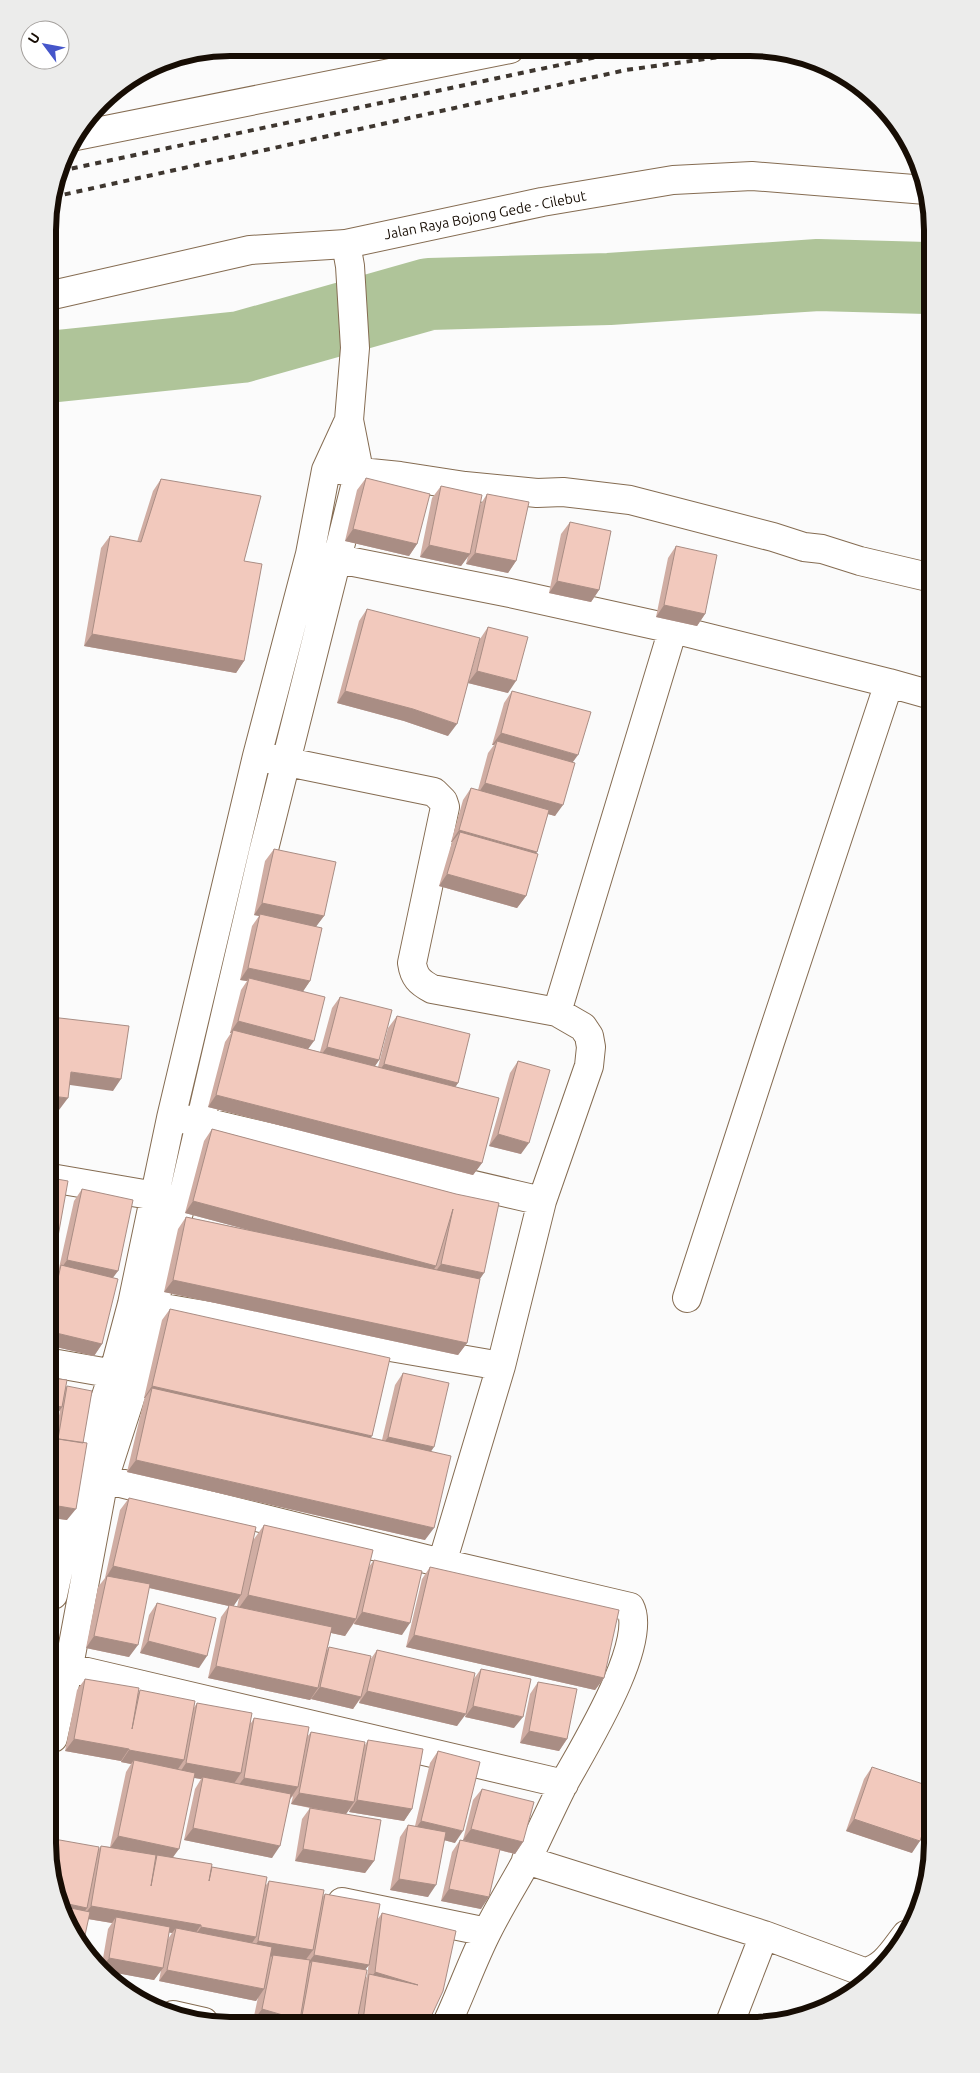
<svg xmlns="http://www.w3.org/2000/svg" width="980" height="2073" font-family="Ubuntu,sans-serif">
  <style>
    .lines { fill: none; stroke-linecap: round; stroke-linejoin: round }
    .river { stroke: #afc499; stroke-width: 72 }
    .street-casing { stroke: #856c52; stroke-width: 30 }
    .secondary-casing { stroke: #856c52; stroke-width: 30 }
    .street { stroke: #fff; stroke-width: 28 }
    .secondary { stroke: #fff; stroke-width: 28 }
    .rail { stroke: #3e362f; stroke-width: 4; stroke-dasharray: 6 6; stroke-linecap: butt }
    .wall { fill: #d0ada3; fill-rule: evenodd }
    .shaded-wall { fill: #a98d84 }
    .building { fill: #f2c9bd; stroke: #a98d84 }
    .labels { text-anchor: middle; stroke-width: 4; stroke-linejoin: round; paint-order: stroke }
    .street-label { font-size: 14px; fill: #170d04; stroke: #fff }
    .rim { fill: none; stroke: #170d04; stroke-width: 6 }
  </style>
  <rect width="100%" height="100%" fill="#fbfbfb"/>
  <g class="lines">
    <path class="river" d="M48 367 241 347 429 294 609 289 818 275 927 278"/>
    <defs>
      <path id="street" d="M76 136 510 49
        M340 470 400 476 465 486 537 493 563 492 630 500 773 537 804 547 822 549 860 561 928 577
        M318 555 510 593 673 629 889 683 928 694
        M268 758 434 792 443 801 445 807 412 963C414 977 419 982 432 989L557 1012 583 1027 589 1036 591 1047 589 1066 542 1201 501 1366 442 1563
        M557 1012 673 629
        M183 1119 200 1121 542 1201
        M51 1178 173 1199
        M687 1298 770 1042 889 683
        M146 1305 501 1366
        M52 1363 132 1377
        M87 1477 104 1479 442 1563 630 1607C649 1643 582 1750 563 1785 551 1809 539 1835 527 1860 514 1884 500 1906 488 1930 473 1959 462 1991 448 2021
        M53 1595 79 1477 113 1375 132 1304 171 1118 257 756 310 554 326 470 349 420 355 348 350 266 346 244
        M53 1664 564 1784
        M53 1738 69 1666 104 1479 137 1377 153 1306 182 1201 263 853 359 471 349 420
        M526 1860 764 1935 864 1972C884 1969 894 1950 906 1935
        M342 1902 487 1932
        M173 2015 204 2022
        M731 2020 764 1935"/>
      <path id="secondary" d="M48 296 250 250 346 244 542 202 673 180 752 176 926 190"/>
    </defs>
    <use href="#street" class="street-casing"/>
    <use href="#secondary" class="secondary-casing"/>
    <use href="#street" class="street"/>
    <use href="#secondary" class="secondary"/>
    <path class="rail" d="M60 171 630 50
      M53 197 626 70 763 51"/>
  </g>
  <path class="wall" d="M366 478 417 544 409 556 345 541 357 490Z
    M161 479 244 561V661L236 673 84 646 101 548 110 536 137 542 153 491Z
    M441 486 480 505 487 494 516 561 508 573 466 564 468 556 461 566 420 557 432 498Z
    M570 522 599 590 591 602 549 593 561 534Z
    M676 546 705 614 697 626 656 617 668 558Z
    M367 609 448 736 404 721 337 703 359 621Z
    M488 627 508 693 468 683 480 639Z
    M512 691 573 762 555 816 548 814 536 853 526 896 517 908 439 886 452 842H451L463 800 471 788 478 790 488 753 494 745H492L504 703Z
    M274 849 324 916 316 926 310 981 303 991 308 1049 320 1052 332 1008 340 997 379 1060 375 1066 378 1067 388 1028 397 1016 458 1083 455 1087 482 1163 473 1175 208 1107 225 1042 231 1033H230L241 990 247 981 240 980 252 926 259 916 254 915 265 861Z
    M518 1061 521 1154 489 1146 510 1073Z
    M212 1129 456 1194 480 1279 467 1343 458 1355 164 1292 178 1229 186 1217 249 1230 185 1213 204 1141Z
    M82 1189 113 1278 102 1344 94 1356 52 1346V1281L53 1277 59 1268 74 1201Z
    M170 1309 371 1438 382 1440 395 1385 403 1373 431 1452 425 1540 127 1472 144 1400 145 1398H144L162 1320Z
    M67 1386V1520L52 1518V1438H55L60 1410 54 1419 65 1389Z
    M129 1498 254 1539 264 1525 368 1568 374 1560 402 1635 354 1624V1623L345 1636 331 1633 327 1650 329 1647 370 1660 377 1650 473 1680 481 1669 514 1728 465 1717 471 1691 457 1726 359 1703 360 1699 353 1709 311 1699 312 1698 310 1700 208 1678 221 1617 229 1606 149 1588 129 1657 86 1648 98 1587 105 1578 120 1510ZM239 1598 237 1607 233 1606Z
    M430 1567 604 1678 595 1690 406 1647 422 1579Z
    M157 1603 199 1668 140 1653 149 1615Z
    M85 1679 139 1693 140 1690 193 1709 197 1703 251 1723 254 1718 307 1737 311 1732 365 1745 368 1740 412 1809 404 1821 349 1812 350 1809 346 1814 374 1861 365 1873 295 1861 302 1819 310 1808 291 1804 293 1796 290 1799 272 1858 184 1840 195 1789 201 1779 194 1778 173 1857 211 1869 212 1867 266 1885 269 1881 322 1897 325 1894 377 1920 382 1913 429 2021 258 2022 253 2021 258 1997 256 2001 159 1981 161 1970 154 1980 101 1970 108 1929 112 1923 88 1919 54 1891 98 1850 101 1846 110 1847 126 1772 131 1764 121 1762V1761L65 1751 77 1690ZM169 1932 172 1933 168 1939ZM369 1962 367 1976 365 1980V1970L369 1965Z
    M538 1682 567 1739 559 1751 520 1743 530 1694Z
    M438 1751 455 1843 444 1840 428 1897 390 1890 400 1837 408 1825 415 1826 430 1763Z
    M872 1767 912 1853 846 1831 864 1779Z
    M482 1789 523 1842 515 1854 499 1850 481 1909 441 1901 452 1852 460 1840H463L473 1800Z"/>
  <path class="shaded-wall" d="M353 529 417 544 409 556 345 541Z
    M429 545 470 554 461 566 420 557Z
    M475 553 516 561 508 573 466 564Z
    M557 581 599 590 591 602 549 593Z
    M664 605 705 614 697 626 656 617Z
    M92 634 244 661 236 673 84 646Z
    M477 671 516 681 508 693 468 683Z
    M345 691 413 709 457 724 448 736 404 721 337 703Z
    M501 733 578 755 570 766 497 741 494 745H492Z
    M485 783 563 805 555 816 477 795Z
    M459 830 537 852 529 864 460 832 452 842H451Z
    M447 874 526 896 517 908 439 886Z
    M262 903 324 916 315 928 260 914 259 916 254 915Z
    M248 968 310 981 302 993 249 978 247 981 240 980Z
    M238 1021 314 1041 306 1052 233 1030 231 1033H230Z
    M327 1047 379 1060 371 1072 318 1059Z
    M384 1064 458 1083 450 1095 376 1076Z
    M71 1072 121 1079 113 1091 63 1084Z
    M216 1095 482 1163 473 1175 208 1107Z
    M51 1096 68 1098 59 1110 51 1109Z
    M498 1134 529 1143 521 1154 489 1146Z
    M193 1201 436 1266 428 1278 185 1213Z
    M52 1241 57 1242 52 1250Z
    M67 1260 118 1271 109 1283 60 1270Z
    M441 1264 484 1273 476 1285 433 1275Z
    M173 1280 467 1343 458 1355 164 1292Z
    M52 1332 102 1344 94 1356 52 1346Z
    M152 1386 372 1436 364 1447 152 1388 145 1398H144Z
    M52 1405 62 1407 54 1419 52 1418Z
    M388 1437 434 1447 426 1459 380 1449Z
    M136 1460 434 1528 425 1540 127 1472Z
    M52 1505 76 1509 67 1520 52 1518Z
    M113 1566 241 1595 233 1607 106 1578 107 1576Z
    M248 1595 356 1619 345 1636 236 1612Z
    M362 1612 410 1623 402 1635 354 1624Z
    M414 1635 604 1678 595 1690 406 1647Z
    M94 1636 138 1645 129 1657 86 1648Z
    M148 1641 207 1656 199 1668 140 1653Z
    M216 1666 318 1688 310 1700 208 1678Z
    M320 1687 361 1697 353 1709 311 1699Z
    M367 1691 466 1714 457 1726 359 1703Z
    M473 1706 523 1717 514 1728 465 1717Z
    M529 1731 567 1739 559 1751 520 1743Z
    M74 1739 129 1749 121 1761 65 1751Z
    M129 1750 184 1760 176 1772 134 1760 131 1764 121 1762Z
    M186 1763 241 1773 233 1785 203 1777 201 1779 178 1775Z
    M244 1778 298 1787 290 1799 235 1790Z
    M299 1793 354 1802 346 1814 291 1804Z
    M357 1800 412 1809 404 1821 349 1812Z
    M854 1819 920 1841 912 1853 846 1831Z
    M421 1821 463 1831 455 1843 413 1832Z
    M193 1828 280 1846 272 1858 184 1840Z
    M471 1829 523 1842 515 1854 463 1840Z
    M118 1836 179 1849 171 1860 157 1855 155 1857 110 1848Z
    M303 1849 374 1861 365 1873 295 1861Z
    M399 1879 436 1885 428 1897 390 1890Z
    M449 1889 489 1897 481 1909 441 1901Z
    M59 1902 87 1908 79 1919 66 1917Z
    M91 1906 201 1925 193 1937 176 1928 172 1933 115 1923 116 1917 112 1923 82 1918Z
    M201 1927 256 1937 248 1949 193 1939Z
    M258 1941 313 1950 304 1962 250 1953Z
    M314 1955 369 1965 360 1976 312 1961 307 1967H305Z
    M109 1958 163 1968 154 1980 100 1970Z
    M167 1970 264 1989 256 2001 159 1981Z
    M375 1972 418 1985 368 1982Z
    M262 2009 300 2020 299 2022H258L253 2021Z"/>
  <path class="building" d="M366 478 430 494 417 544 353 529Z
    M161 479 261 496 244 561 262 564 244 661 92 634 110 536 141 542Z
    M441 486 482 495 470 554 429 545Z
    M487 494 529 502 516 561 475 553Z
    M570 522 611 531 599 590 557 581Z
    M676 546 717 555 705 614 664 605Z
    M367 609 480 638 457 724 413 709 345 691Z
    M488 627 528 637 516 681 477 671Z
    M512 691 591 712 578 755 501 733Z
    M497 741 575 763 563 805 485 783Z
    M471 788 549 810 537 852 459 830Z
    M460 832 538 854 526 896 447 874Z
    M274 849 336 862 324 916 262 903Z
    M260 914 322 928 310 981 248 968Z
    M249 978 325 997 314 1041 238 1021Z
    M340 997 392 1010 379 1060 327 1047Z
    M397 1016 470 1034 458 1083 384 1064Z
    M51 1017 129 1026 121 1079 71 1072 68 1098 51 1096Z
    M233 1030 499 1098 482 1163 216 1095Z
    M518 1061 550 1070 529 1143 498 1134Z
    M212 1129 456 1194 499 1203 484 1273 441 1264 453 1209 436 1266 193 1201Z
    M51 1178 68 1181 57 1242 52 1241Z
    M82 1189 133 1200 118 1271 67 1260Z
    M186 1217 480 1279 467 1343 173 1280Z
    M52 1254 56 1255 52 1273Z
    M61 1265 118 1279 102 1344 52 1332V1305Z
    M170 1309 390 1358 372 1436 152 1386Z
    M403 1373 449 1383 434 1447 388 1437Z
    M52 1378 67 1380 62 1407 52 1405Z
    M67 1386 92 1391 83 1443 58 1439Z
    M152 1388 451 1456 434 1528 136 1460Z
    M52 1438 87 1443 76 1509 52 1505Z
    M129 1498 256 1527 241 1595 113 1566Z
    M264 1525 373 1550 356 1619 248 1595Z
    M53 1555H57L53 1573Z
    M374 1560 422 1571 410 1623 362 1612Z
    M430 1567 619 1610 604 1678 414 1635Z
    M107 1576 150 1584 138 1645 94 1636Z
    M157 1603 216 1618 207 1656 148 1641Z
    M229 1605 332 1627 318 1688 216 1666Z
    M329 1647 371 1656 361 1697 320 1687Z
    M377 1650 475 1673 466 1714 367 1691Z
    M481 1669 531 1679 523 1717 473 1706Z
    M85 1679 139 1688 132 1729 140 1690 195 1701 184 1760 129 1750V1749L74 1739Z
    M538 1682 577 1689 567 1739 529 1731Z
    M197 1703 252 1713 241 1773 186 1763Z
    M254 1718 309 1727 298 1787 244 1778Z
    M311 1732 365 1742 354 1802 299 1793Z
    M368 1740 423 1749 412 1809 357 1800Z
    M438 1751 480 1762 463 1831 421 1821Z
    M134 1760 195 1773 179 1849 118 1836Z
    M872 1767 932 1787V1805L920 1841 854 1819Z
    M203 1777 291 1794 280 1846 193 1828Z
    M482 1789 534 1802 523 1842 471 1829Z
    M310 1808 381 1820 374 1861 303 1849Z
    M408 1825 446 1832 436 1885 399 1879Z
    M54 1839 99 1847 87 1908 59 1902 54 1891Z
    M460 1840 500 1849 489 1897 449 1889Z
    M101 1846 156 1855 151 1886 157 1855 212 1864 209 1881 212 1867 267 1877 256 1937 201 1927V1925L91 1906Z
    M269 1881 324 1890 313 1950 258 1941Z
    M325 1894 380 1904 369 1965 314 1955Z
    M61 1906 90 1912 82 1949 78 1944Z
    M382 1913 456 1931 443 1991 429 2021H363L369 1974 418 1985 375 1972Z
    M116 1917 170 1927 163 1968 109 1958Z
    M176 1928 272 1947 264 1989 167 1970Z
    M273 1955 310 1960 300 2020 262 2009Z
    M312 1961 367 1970 357 2021H301Z"/>
  <g class="labels">
    <g class="street-label">
      <text transform="translate(485 215) rotate(-11)" y="5">Jalan Raya Bojong Gede - Cilebut</text>
    </g>
  </g>
  <path d="M0 0H980V2073H0ZM230 56H750A174 174 0 0 1 924 230V1843A174 174 0 0 1 750 2017H230A174 174 0 0 1 56 1843V230A174 174 0 0 1 230 56Z" fill="#ececeb" fill-rule="evenodd"/>
  <path class="rim" d="M230 56H750A174 174 0 0 1 924 230V1843A174 174 0 0 1 750 2017H230A174 174 0 0 1 56 1843V230A174 174 0 0 1 230 56Z"/>
  <g transform="translate(45 45) rotate(302)"><circle r="24" fill="#ffffff" stroke="#a29e9b"/>
  <path d="M0-4L9 19L0 12L-9 19Z" fill="#4556ca"/>
  <text y="-8" font-size="14" font-weight="bold" text-anchor="middle" fill="#170d04">U</text>
  </g>
</svg>
